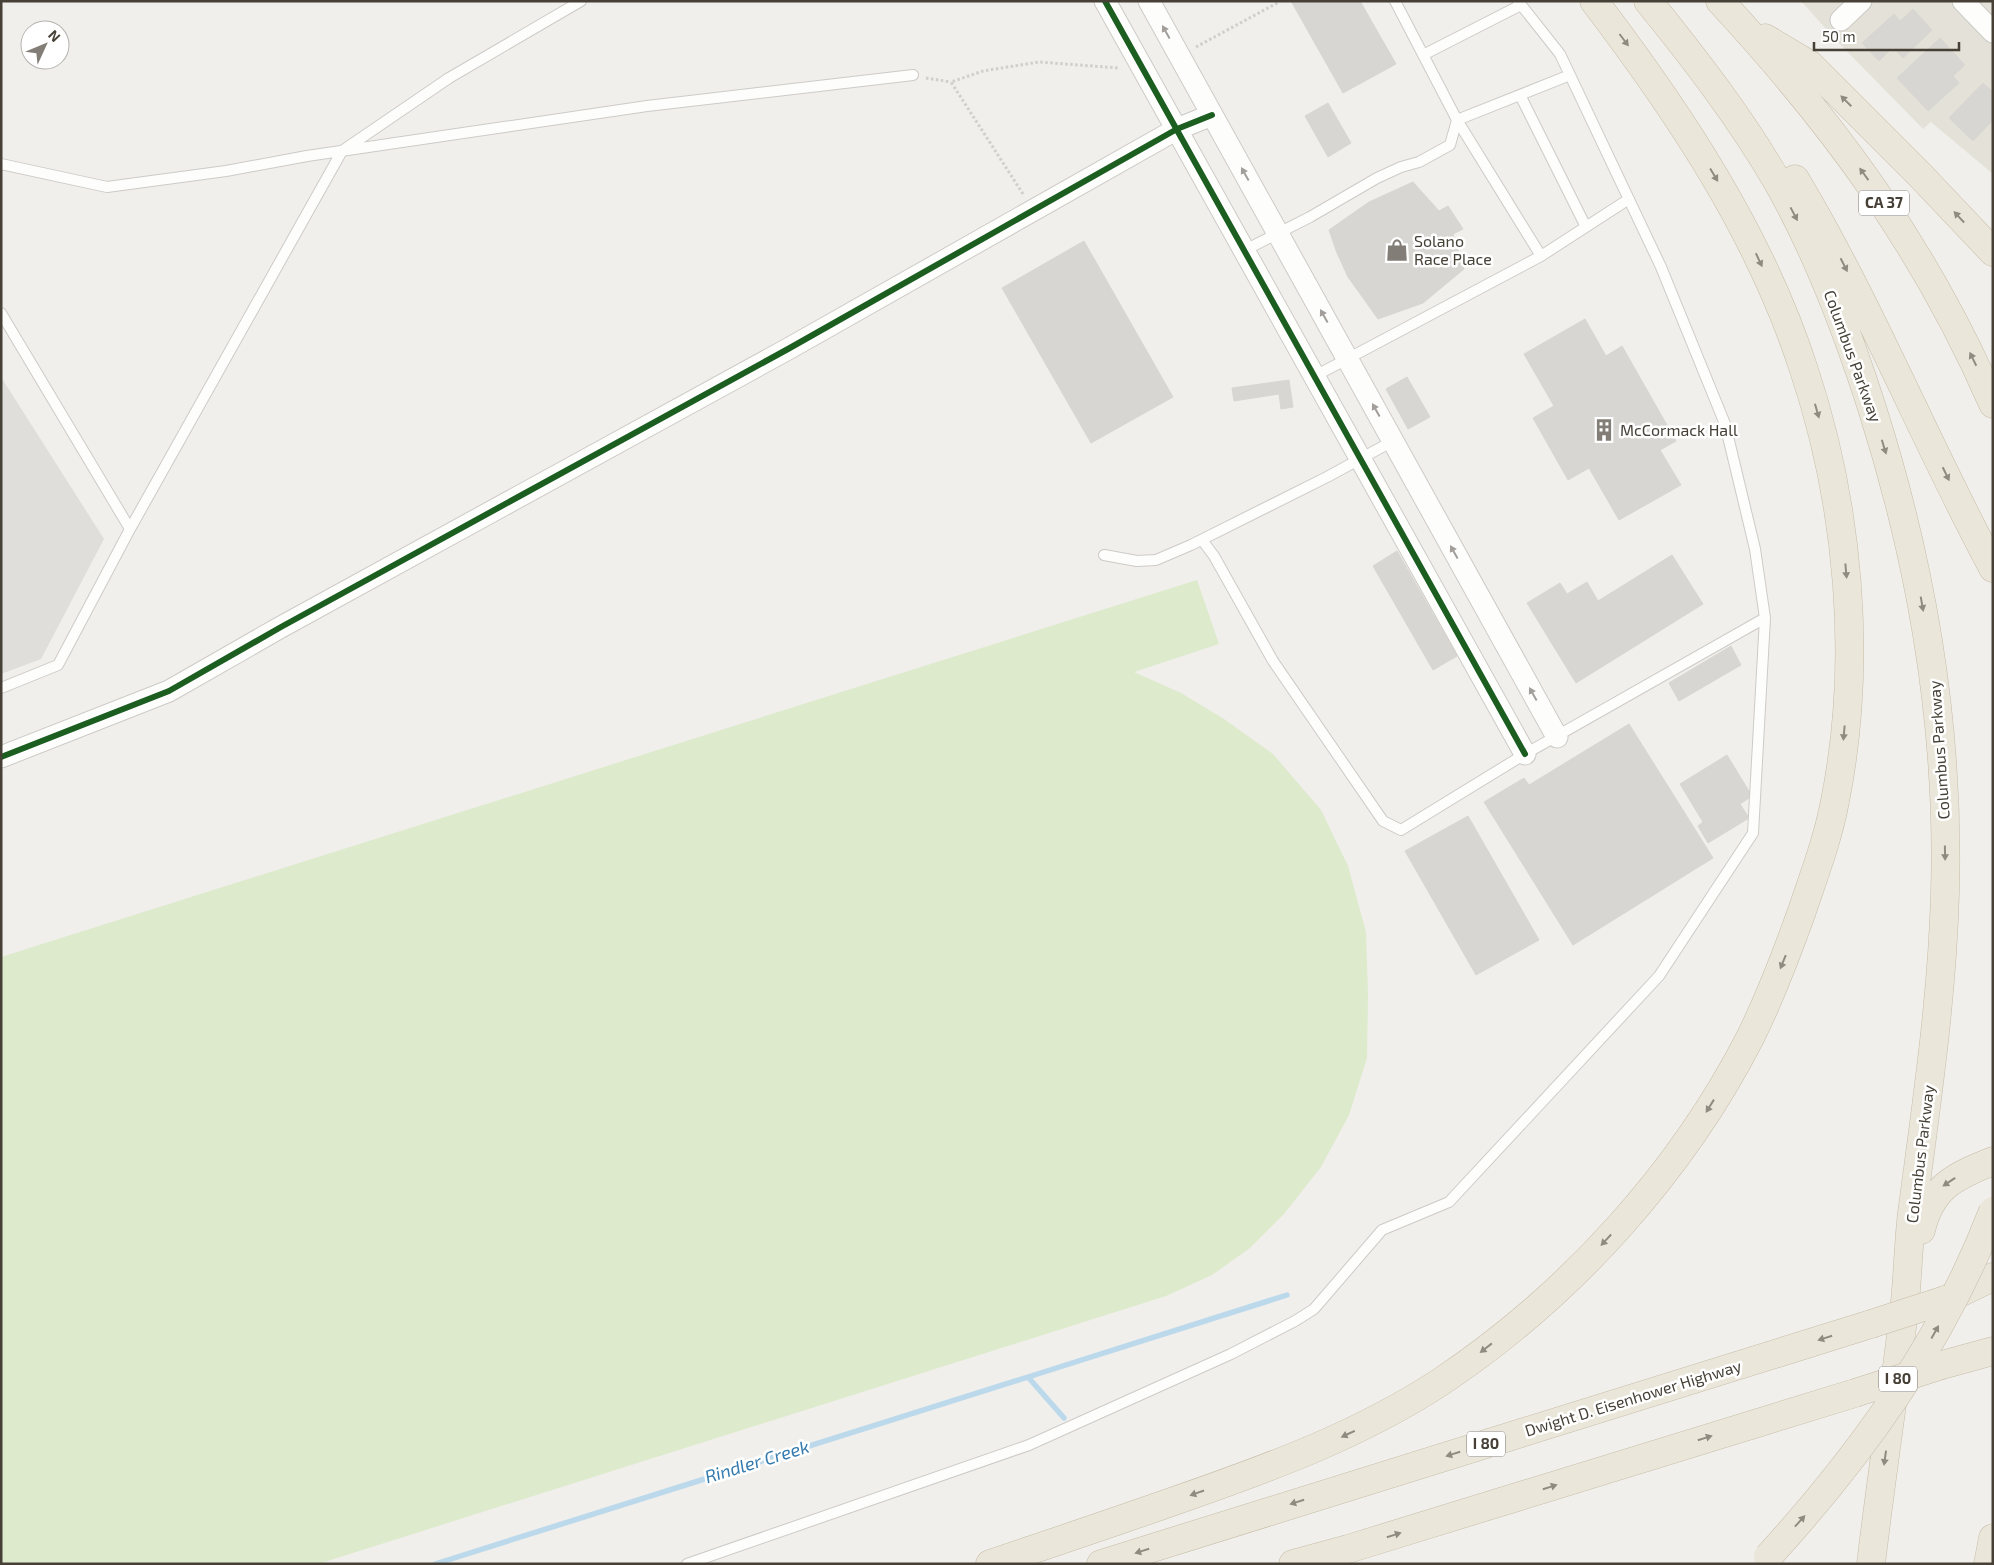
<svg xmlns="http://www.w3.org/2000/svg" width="1994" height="1565" font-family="'Exo 2',sans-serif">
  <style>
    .residential { fill: #e4e1d8 }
    .green { fill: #ddeacc }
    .parking { fill: #dfdeda }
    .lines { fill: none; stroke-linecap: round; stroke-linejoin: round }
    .stream { stroke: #bcd9ec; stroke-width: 5.5 }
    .building { fill: #d8d6d2; stroke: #d8d6d1 }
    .lane-casing { stroke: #cdcbc7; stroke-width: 12 }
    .street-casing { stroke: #cdcbc7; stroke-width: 23 }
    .highway-casing { stroke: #c7bca7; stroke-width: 29 }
    .path { stroke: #d0cfca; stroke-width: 3; stroke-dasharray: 2.5 2.5; stroke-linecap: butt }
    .lane { stroke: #fdfdfc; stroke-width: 10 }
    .street { stroke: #fdfdfc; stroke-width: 21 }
    .highway { stroke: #ebe6da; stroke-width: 28 }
    .highway-bridge-casing { stroke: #c7bca7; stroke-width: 29; stroke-linecap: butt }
    .highway-bridge { stroke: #ebe6da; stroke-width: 28 }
    .cycleway-casing { stroke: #fff; stroke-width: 9 }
    .cycleway { stroke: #1b5e20; stroke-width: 6 }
    .oneway { fill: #a29e9a }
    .oneway2 { fill: #908b80 }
    .labels { text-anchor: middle; stroke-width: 5; stroke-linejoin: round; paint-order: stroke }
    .shield { fill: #fff; stroke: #7e7973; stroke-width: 1 }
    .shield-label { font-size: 15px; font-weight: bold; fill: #464037 }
    .poi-label { font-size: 16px; fill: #464037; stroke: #fff; text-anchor: start }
    .street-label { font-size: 16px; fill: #464037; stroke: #fff }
    .water-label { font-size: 18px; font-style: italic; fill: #347aae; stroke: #fff }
  </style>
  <rect width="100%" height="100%" fill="#f0efeb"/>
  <path class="residential" d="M1801 1H1993V174L1931 122 1923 129 1836 40Z"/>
  <path class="green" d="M1197 580 1219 644 1134 672 1181 693 1224 719 1273 754 1321 810 1348 866 1366 932 1368 994 1367 1058 1349 1115 1321 1167 1284 1214 1250 1248 1212 1275 1166 1296 318 1564H1V957Z"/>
  <path class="parking" d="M1 377 104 539 41 659 1 674Z"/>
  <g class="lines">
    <path class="stream" d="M1028 1377 1287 1295
      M435 1564 1028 1377 1064 1418"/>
  </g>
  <path class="building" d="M1291 1H1360L1396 64 1343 93Z
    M1913 9 1932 30 1903 58 1893 47 1879 61 1862 43 1894 14 1900 21Z
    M1940 38 1965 65 1953 76 1959 83 1928 111 1897 78Z
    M1983 83 1993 92V120L1973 141 1949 118Z
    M1328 103 1351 143 1328 157 1305 116Z
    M1413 182 1439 211 1448 206 1463 229 1453 234 1464 269 1423 303 1378 319 1348 277 1337 253 1329 230 1369 202Z
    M1084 241 1173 397 1091 443 1002 288Z
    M1585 319 1606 356 1622 346 1676 441 1660 450 1681 485 1619 520 1589 468 1568 480 1533 418 1554 406 1524 354Z
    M1407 377 1430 417 1408 429 1386 389Z
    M1289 380 1293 407 1281 409 1279 394 1234 401 1232 388Z
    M1397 551 1457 656 1433 670 1373 566Z
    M1672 555 1703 604 1576 683 1527 603 1560 583 1567 594 1587 582 1598 601Z
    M1731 646 1741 665 1679 701 1669 683Z
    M1629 724 1713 858 1573 945 1484 802 1524 778 1529 785Z
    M1727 755 1752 796 1740 804 1749 818 1708 843 1698 826 1703 822 1680 784Z
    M1468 816 1539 940 1476 975 1405 851Z"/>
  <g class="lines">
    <defs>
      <path id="lane" d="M1423 55 1521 5
        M1520 95 1586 227
        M1 164 107 187 226 171 307 156 647 106 913 75
        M1245 250 1310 217 1377 178 1401 167 1419 162 1450 145 1457 120 1395 1
        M1541 256 1629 199
        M1 313 130 529 58 665 1 688
        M1315 376 1541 256 1457 120 1570 75
        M130 529 342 151 449 78 581 1
        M1202 540 1214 556 1273 661 1383 821 1401 830 1525 754 1765 618 1755 549 1725 424 1661 267 1560 54 1518 1
        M1104 555 1137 561 1156 560 1191 545 1327 477 1393 441
        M687 1564 1029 1445 1231 1354 1295 1321 1314 1309 1382 1230 1449 1202 1659 976 1753 833 1765 618"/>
      <path id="street" d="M1105 1 1525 754
        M1149 1 1557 737
        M1963 1 1993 32
        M1841 20 1861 1
        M1 757 169 691 281 627 788 349 1177 129 1212 115"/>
      <path id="highway" d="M1648 1C1694 58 1740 117 1777 181 1818 253 1847 330 1872 408 1922 565 1950 729 1945 894 1942 1001 1926 1107 1912 1213 1908 1245 1908 1278 1904 1311 1894 1395 1881 1479 1871 1564
        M1720 1C1835 125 1925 248 1993 404
        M1765 38 1810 65 1920 175 1993 252
        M1795 179C1870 304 1924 440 1993 568
        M1921 1230C1931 1187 1955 1176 1993 1161
        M1945 1300 1993 1277
        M1942 1365 1993 1351
        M990 1564C1052 1543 1115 1522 1177 1500 1269 1468 1360 1435 1442 1381 1570 1295 1681 1173 1751 1036 1771 995 1787 953 1802 911 1814 875 1828 839 1835 801 1863 661 1849 505 1804 370 1760 234 1680 114 1594 1
        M1101 1564 1871 1324
        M1293 1564 1348 1549 1855 1393
        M1988 1564 1993 1538"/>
    </defs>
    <use href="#lane" class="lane-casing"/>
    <use href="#street" class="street-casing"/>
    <use href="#highway" class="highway-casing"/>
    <path class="path" d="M1196 47 1279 2
      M926 78 951 82
      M1023 194 951 82 983 71 1039 62 1119 68"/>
    <use href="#lane" class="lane"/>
    <use href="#street" class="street"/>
    <use href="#highway" class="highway"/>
    <defs>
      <path id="highway-bridge" d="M1871 1324 1945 1300
        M1855 1393 1942 1365
        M1768 1557C1861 1455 1943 1342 1993 1211"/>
    </defs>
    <use href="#highway-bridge" class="highway-bridge-casing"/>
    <use href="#highway-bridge" class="highway-bridge"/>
    <defs>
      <path id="cycleway" d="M1105 1 1525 754
        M1 757 169 691 281 627 788 349 1177 129 1212 115"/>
    </defs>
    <use href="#cycleway" class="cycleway-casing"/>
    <use href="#cycleway" class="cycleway"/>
  </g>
  <defs><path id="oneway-solid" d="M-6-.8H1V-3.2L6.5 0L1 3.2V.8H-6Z" transform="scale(1.25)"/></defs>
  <g class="oneway">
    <use href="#oneway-solid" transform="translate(1166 32) rotate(-119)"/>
    <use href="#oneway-solid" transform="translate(1245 174) rotate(-119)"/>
    <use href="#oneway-solid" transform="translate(1324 316) rotate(-119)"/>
    <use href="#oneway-solid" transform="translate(1376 410) rotate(-119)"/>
    <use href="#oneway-solid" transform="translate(1454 552) rotate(-119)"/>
    <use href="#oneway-solid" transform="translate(1533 694) rotate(-119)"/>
  </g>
  <g class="oneway2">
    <use href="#oneway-solid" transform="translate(1624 40) rotate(53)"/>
    <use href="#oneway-solid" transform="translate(1846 101) rotate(-135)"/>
    <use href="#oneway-solid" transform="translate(1864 174) rotate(-126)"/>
    <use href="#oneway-solid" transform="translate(1714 175) rotate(59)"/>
    <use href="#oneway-solid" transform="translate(1794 214) rotate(62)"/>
    <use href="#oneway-solid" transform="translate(1959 217) rotate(-133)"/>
    <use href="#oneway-solid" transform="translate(1759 260) rotate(65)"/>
    <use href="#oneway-solid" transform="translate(1844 265) rotate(63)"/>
    <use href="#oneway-solid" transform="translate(1973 359) rotate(-116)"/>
    <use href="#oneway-solid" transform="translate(1817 411) rotate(74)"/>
    <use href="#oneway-solid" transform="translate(1884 447) rotate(73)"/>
    <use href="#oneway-solid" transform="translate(1946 474) rotate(64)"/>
    <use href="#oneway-solid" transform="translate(1846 571) rotate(85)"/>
    <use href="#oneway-solid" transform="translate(1922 604) rotate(80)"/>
    <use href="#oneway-solid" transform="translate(1844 733) rotate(95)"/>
    <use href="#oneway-solid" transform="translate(1945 853) rotate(89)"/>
    <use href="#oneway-solid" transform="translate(1783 962) rotate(112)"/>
    <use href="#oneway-solid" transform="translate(1710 1106) rotate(122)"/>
    <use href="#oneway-solid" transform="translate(1949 1182) rotate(146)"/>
    <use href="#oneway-solid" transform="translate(1606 1240) rotate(133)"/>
    <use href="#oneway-solid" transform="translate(1935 1332) rotate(-61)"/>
    <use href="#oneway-solid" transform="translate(1825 1338) rotate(163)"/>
    <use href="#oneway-solid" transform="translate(1486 1348) rotate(142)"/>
    <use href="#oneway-solid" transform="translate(1348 1434) rotate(155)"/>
    <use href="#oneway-solid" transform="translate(1705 1438) rotate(-17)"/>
    <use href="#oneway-solid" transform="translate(1453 1454) rotate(163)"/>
    <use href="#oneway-solid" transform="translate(1885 1458) rotate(98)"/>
    <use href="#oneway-solid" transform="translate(1550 1487) rotate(-17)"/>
    <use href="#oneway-solid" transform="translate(1197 1493) rotate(161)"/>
    <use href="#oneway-solid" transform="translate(1297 1502) rotate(163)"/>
    <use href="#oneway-solid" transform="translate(1800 1521) rotate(-48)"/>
    <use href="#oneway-solid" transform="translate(1394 1535) rotate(-17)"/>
    <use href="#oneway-solid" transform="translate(1142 1551) rotate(163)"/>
  </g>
  <defs>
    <symbol id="shop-bare" viewBox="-9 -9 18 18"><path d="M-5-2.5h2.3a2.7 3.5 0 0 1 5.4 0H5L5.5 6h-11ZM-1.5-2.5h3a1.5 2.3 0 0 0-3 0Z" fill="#827d76" stroke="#fff" stroke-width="2.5" paint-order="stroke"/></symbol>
    <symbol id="building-bare" viewBox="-9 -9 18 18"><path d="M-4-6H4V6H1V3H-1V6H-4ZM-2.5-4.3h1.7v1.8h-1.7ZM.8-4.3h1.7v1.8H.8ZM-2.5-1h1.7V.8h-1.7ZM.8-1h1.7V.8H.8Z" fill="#827d76" stroke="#fff" stroke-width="2.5" paint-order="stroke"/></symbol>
  </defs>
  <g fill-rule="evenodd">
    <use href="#shop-bare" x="1381" y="234" width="32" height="32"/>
    <use href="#building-bare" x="1588" y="414" width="32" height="32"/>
  </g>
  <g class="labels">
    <g class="shield">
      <rect x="1859" y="190.5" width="50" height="25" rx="4"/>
      <rect x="1879" y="1366.5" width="38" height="25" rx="4"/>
      <rect x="1467" y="1431.5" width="38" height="25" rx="4"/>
    </g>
    <g class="shield-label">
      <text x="1884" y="208">CA 37</text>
      <text x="1898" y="1384">I 80</text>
      <text x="1486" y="1449">I 80</text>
    </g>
    <g class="poi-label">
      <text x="1414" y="247">Solano<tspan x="1414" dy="18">Race Place</tspan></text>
      <text x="1620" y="436">McCormack Hall</text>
    </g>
    <g class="street-label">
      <text transform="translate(1853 356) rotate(70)" y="6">Columbus Parkway</text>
      <text transform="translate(1939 750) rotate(-94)" y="6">Columbus Parkway</text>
      <text transform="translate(1920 1154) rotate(-83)" y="6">Columbus Parkway</text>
      <text transform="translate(1633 1398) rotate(-17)" y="6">Dwight D. Eisenhower Highway</text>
    </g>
    <g class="water-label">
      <text transform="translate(757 1462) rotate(-17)" y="6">Rindler Creek</text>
    </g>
  </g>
  <rect width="1994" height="1565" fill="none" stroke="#464037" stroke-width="5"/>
  <g transform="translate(45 45) rotate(46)"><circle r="24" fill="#ffffff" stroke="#b5b3af"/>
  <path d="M0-4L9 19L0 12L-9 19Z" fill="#827d76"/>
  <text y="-8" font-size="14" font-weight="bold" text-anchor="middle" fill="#464037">N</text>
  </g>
  <path d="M1814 42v8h145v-8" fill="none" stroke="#464037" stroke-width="2.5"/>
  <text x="1822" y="42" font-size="15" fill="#464037" stroke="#ffffff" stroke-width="4" paint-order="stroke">50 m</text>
</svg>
